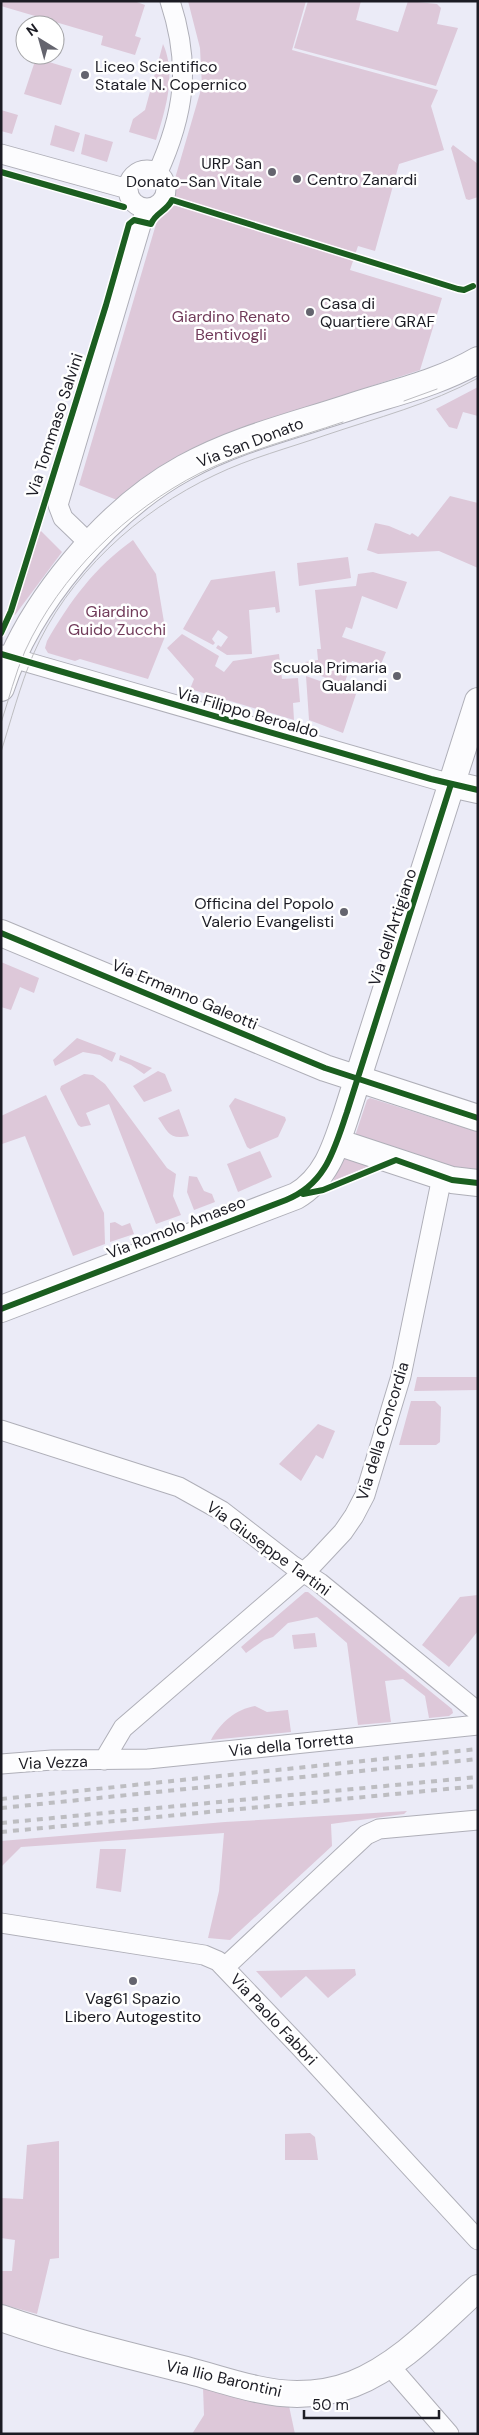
<svg xmlns="http://www.w3.org/2000/svg" width="479" height="2435" font-family="'DM Sans',sans-serif">
  <style>
    .green { fill: #ddc8d9 }
    .lines { fill: none; stroke-linecap: round; stroke-linejoin: round }
    .street-casing { stroke: #afafb8; stroke-width: 21 }
    .secondary-casing { stroke: #afafb8; stroke-width: 28 }
    .street { stroke: #fcfcfe; stroke-width: 19 }
    .secondary { stroke: #fcfcfe; stroke-width: 26 }
    .tram { stroke: #bdbdc1; stroke-width: 1 }
    .rail { stroke: #bdbdc1; stroke-width: 4; stroke-dasharray: 6 6; stroke-linecap: butt }
    .cycleway-casing { stroke: #fff; stroke-width: 9 }
    .cycleway { stroke: #1b5e20; stroke-width: 6 }
    .poi-dot { fill: #64646e; stroke: #fff; stroke-width: 2 }
    .labels { text-anchor: middle; stroke-width: 5; stroke-linejoin: round; paint-order: stroke }
    .poi-label { font-size: 16px; fill: #1c1c24; stroke: #fff; text-anchor: start }
    .park-label { font-size: 16px; fill: #713b5a; stroke: #fff }
    .street-label { font-size: 16px; fill: #1c1c24; stroke: #fff }
  </style>
  <rect width="100%" height="100%" fill="#ebebf7"/>
  <path class="green" d="M1 1H134L145 5 135 36 141 38 135 55 101 45 103 36 1 6Z
    M188 1H306L292 50 438 90 431 106 444 150 399 164 375 251 358 246 350 270 442 298 420 370 329 400 158 470 117 500 79 485 159 214 169 199 202 86 200 48Z
    M308 1H361L356 20 398 32 408 1 437 4 441 8 437 24 458 28 436 86 294 48Z
    M163 44C177 75 165 110 156 140L129 132 133 119 145 110Z
    M36 58 72 69 61 105 24 94Z
    M1 110 18 115 12 134 1 131Z
    M55 125 80 133 74 152 50 145Z
    M85 134 113 142 107 162 81 154Z
    M453 145 478 164V197L469 200 466 199 451 148Z
    M478 387V416L463 412 457 429 449 427 436 409Z
    M450 496 478 503V568L439 551 378 554 367 550 375 523 389 526 410 535 412 533 418 537Z
    M41 531 62 552 15 615 14 614 38 533Z
    M133 540 156 574 166 634 148 679 80 659 75 661 48 653 45 648 47 641C70 601 95 567 133 540Z
    M348 557 351 578 299 586 297 563Z
    M275 571 280 612 276 613 275 607 249 610 252 654 227 655 216 648 218 645 221 647 228 637 218 630 212 639 215 643 213 645 183 629 211 580Z
    M373 572 407 582 397 609 362 596 352 629 346 627 342 637 386 652 379 669 352 661 344 685 306 670 305 662 318 660 317 649H321L315 590 356 586 358 574Z
    M182 634 219 656 215 666 224 672 233 661 279 654 282 679 298 678 300 702 293 703 294 720 190 689 194 679 167 648Z
    M306 676 356 694 343 733 309 720Z
    M1 962 39 978 34 993 20 987 11 1010 1 1007Z
    M77 1038 116 1053 112 1062 100 1055 83 1052 55 1066 53 1060Z
    M120 1055 152 1068 144 1074 131 1065 119 1060Z
    M158 1071 165 1074 172 1091 144 1102 133 1086Z
    M84 1074 93 1075 105 1084 167 1168 176 1174 173 1196 181 1215 156 1224 109 1104 86 1113 91 1125 81 1127 78 1125 60 1089 61 1086Z
    M46 1095 104 1213 105 1244 73 1256 25 1136 2 1144 1 1116Z
    M235 1098 285 1117 286 1120 278 1137 250 1149 247 1147 229 1106Z
    M370 1098 478 1132V1171L461 1172 355 1136 367 1100Z
    M179 1109 189 1136C169 1140 169 1133 158 1118Z
    M260 1151 272 1177 238 1192 227 1164Z
    M343 1155 377 1163 333 1181Z
    M189 1176 197 1177 204 1191 212 1194 215 1202 194 1210 187 1192Z
    M115 1222 122 1226 130 1223 134 1234 110 1242V1223Z
    M417 1377H478V1390L414 1391Z
    M411 1401H435L441 1407 440 1442 436 1445H399Z
    M318 1424 335 1431 323 1459 316 1455 301 1481 279 1464Z
    M305 1592H308L452 1709 453 1713 449 1716 429 1718 425 1696 403 1679 385 1681 391 1722 358 1725 347 1643 317 1617 288 1623 273 1637 264 1640 246 1653 241 1647Z
    M478 1595V1631L449 1667 422 1645 460 1597Z
    M315 1633 317 1647 294 1649 292 1635Z
    M255 1706 267 1712 288 1710 291 1732 211 1740C220 1723 236 1709 255 1706Z
    M407 1811 404 1814 331 1824 332 1846 230 1940 208 1938 219 1891 224 1833 21 1847 1 1867V1841L225 1822Z
    M100 1849H126L121 1892 96 1888Z
    M355 1969 356 1975 328 1998 306 1976 281 1998 256 1971Z
    M310 2133 315 2137 318 2160H285V2134Z
    M59 2141V2258L50 2259 37 2314 1 2304V2271H12L15 2240 1 2238V2198L23 2199 27 2145Z
    M203 2387 289 2406 295 2434H192L204 2415Z"/>
  <g class="lines">
    <defs>
      <path id="street" d="M1 154 128 189
        M128 189a19 19 0 1 1 38 0a19 19 0 1 1-38 0Z
        M157 174C185 113 191 65 170 1
        M90 544 63 518 58 505 146 208
        M2 655 451 784
        M1 1430 179 1487 222 1511 292 1565 320 1583 478 1712
        M104 1760 123 1728 314 1563 343 1532 354 1516 365 1495 401 1376 442 1177
        M1 1764 52 1760 148 1759 478 1725
        M1 1923 204 1955 218 1961 300 2047 478 2240
        M225 1967 366 1835 379 1829 478 1820
        M389 2365 449 2434"/>
      <path id="secondary" d="M1 688C28 604 107 510 184 468 234 440 292 426 347 408 391 393 437 384 478 360
        M451 784 478 790
        M1 933 325 1068 478 1118
        M337 1142 452 1180 478 1183
        M1 1309 296 1196C327 1178 336 1145 347 1112L478 701
        M1 2318C63 2340 127 2355 190 2371 224 2380 262 2394 297 2394 316 2394 335 2391 353 2384 401 2365 439 2323 478 2288"/>
    </defs>
    <use href="#street" class="street-casing"/>
    <use href="#secondary" class="secondary-casing"/>
    <use href="#street" class="street"/>
    <use href="#secondary" class="secondary"/>
    <path class="tram" d="M404 401 437 389
      M1 723C9 699 15 674 25 651 60 575 127 510 200 473 245 451 296 438 343 422
      M1 752C11 720 20 686 33 655 67 576 138 511 215 475 250 458 289 448 326 435 376 418 431 404 478 378"/>
    <path class="rail" d="M1 1799 478 1749
      M1 1808 478 1759
      M1 1823 478 1777
      M1 1832 478 1786"/>
    <defs>
      <path id="cycleway" d="M1 172 124 207
        M1 633 11 611 106 305 129 224 134 220 151 224C155 213 167 211 172 200L458 289 464 290 473 286
        M1 654 431 779 478 790
        M1 933 325 1068 478 1118
        M303 1194 323 1190 396 1160 452 1180 478 1183
        M1 1309 286 1200C326 1184 334 1150 347 1112L451 784"/>
    </defs>
    <use href="#cycleway" class="cycleway-casing"/>
    <use href="#cycleway" class="cycleway"/>
  </g>
  <g class="poi-dot">
    <circle cx="85" cy="75" r="5"/>
    <circle cx="272" cy="172" r="5"/>
    <circle cx="297" cy="179" r="5"/>
    <circle cx="310" cy="312" r="5"/>
    <circle cx="397" cy="676" r="5"/>
    <circle cx="344" cy="912" r="5"/>
    <circle cx="133" cy="1981" r="5"/>
  </g>
  <g class="labels">
    <g class="poi-label">
      <text x="95" y="72">Liceo Scientifico<tspan x="95" dy="18">Statale N. Copernico</tspan></text>
      <text x="262" y="169" text-anchor="end">URP San<tspan x="262" dy="18">Donato-San Vitale</tspan></text>
      <text x="307" y="185">Centro Zanardi</text>
      <text x="320" y="309">Casa di<tspan x="320" dy="18">Quartiere GRAF</tspan></text>
      <text x="387" y="673" text-anchor="end">Scuola Primaria<tspan x="387" dy="18">Gualandi</tspan></text>
      <text x="334" y="909" text-anchor="end">Officina del Popolo<tspan x="334" dy="18">Valerio Evangelisti</tspan></text>
      <text x="133" y="2004" text-anchor="middle">Vag61 Spazio<tspan x="133" dy="18">Libero Autogestito</tspan></text>
    </g>
    <g class="park-label">
      <text x="231" y="322">Giardino Renato<tspan x="231" dy="18">Bentivogli</tspan></text>
      <text x="117" y="617">Giardino<tspan x="117" dy="18">Guido Zucchi</tspan></text>
    </g>
    <g class="street-label">
      <text transform="translate(54 425) rotate(-72)" y="6">Via Tommaso Salvini</text>
      <text transform="translate(250 442) rotate(-21)" y="6">Via San Donato</text>
      <text transform="translate(248 712) rotate(16)" y="6">Via Filippo Beroaldo</text>
      <text transform="translate(392 927) rotate(-72)" y="6">Via dell'Artigiano</text>
      <text transform="translate(185 994) rotate(23)" y="6">Via Ermanno Galeotti</text>
      <text transform="translate(176 1227) rotate(-21)" y="6">Via Romolo Amaseo</text>
      <text transform="translate(382 1431) rotate(-73)" y="6">Via della Concordia</text>
      <text transform="translate(269 1548) rotate(36)" y="6">Via Giuseppe Tartini</text>
      <text transform="translate(291 1744) rotate(-6)" y="6">Via della Torretta</text>
      <text transform="translate(53 1762) rotate(-2)" y="6">Via Vezza</text>
      <text transform="translate(274 2019) rotate(47)" y="6">Via Paolo Fabbri</text>
      <text transform="translate(224 2378) rotate(13)" y="6">Via Ilio Barontini</text>
    </g>
  </g>
  <rect width="479" height="2435" fill="none" stroke="#1c1c24" stroke-width="5"/>
  <g transform="translate(40 40) rotate(323)"><circle r="24" fill="#ffffff" stroke="#a4a4a7"/>
  <path d="M0-4L9 19L0 12L-9 19Z" fill="#64646e"/>
  <text y="-8" font-size="14" font-weight="bold" text-anchor="middle" fill="#1c1c24">N</text>
  </g>
  <path d="M304 2410v8h135v-8" fill="none" stroke="#1c1c24" stroke-width="2.5"/>
  <text x="312" y="2410" font-size="15" fill="#1c1c24" stroke="#ffffff" stroke-width="4" paint-order="stroke">50 m</text>
</svg>
